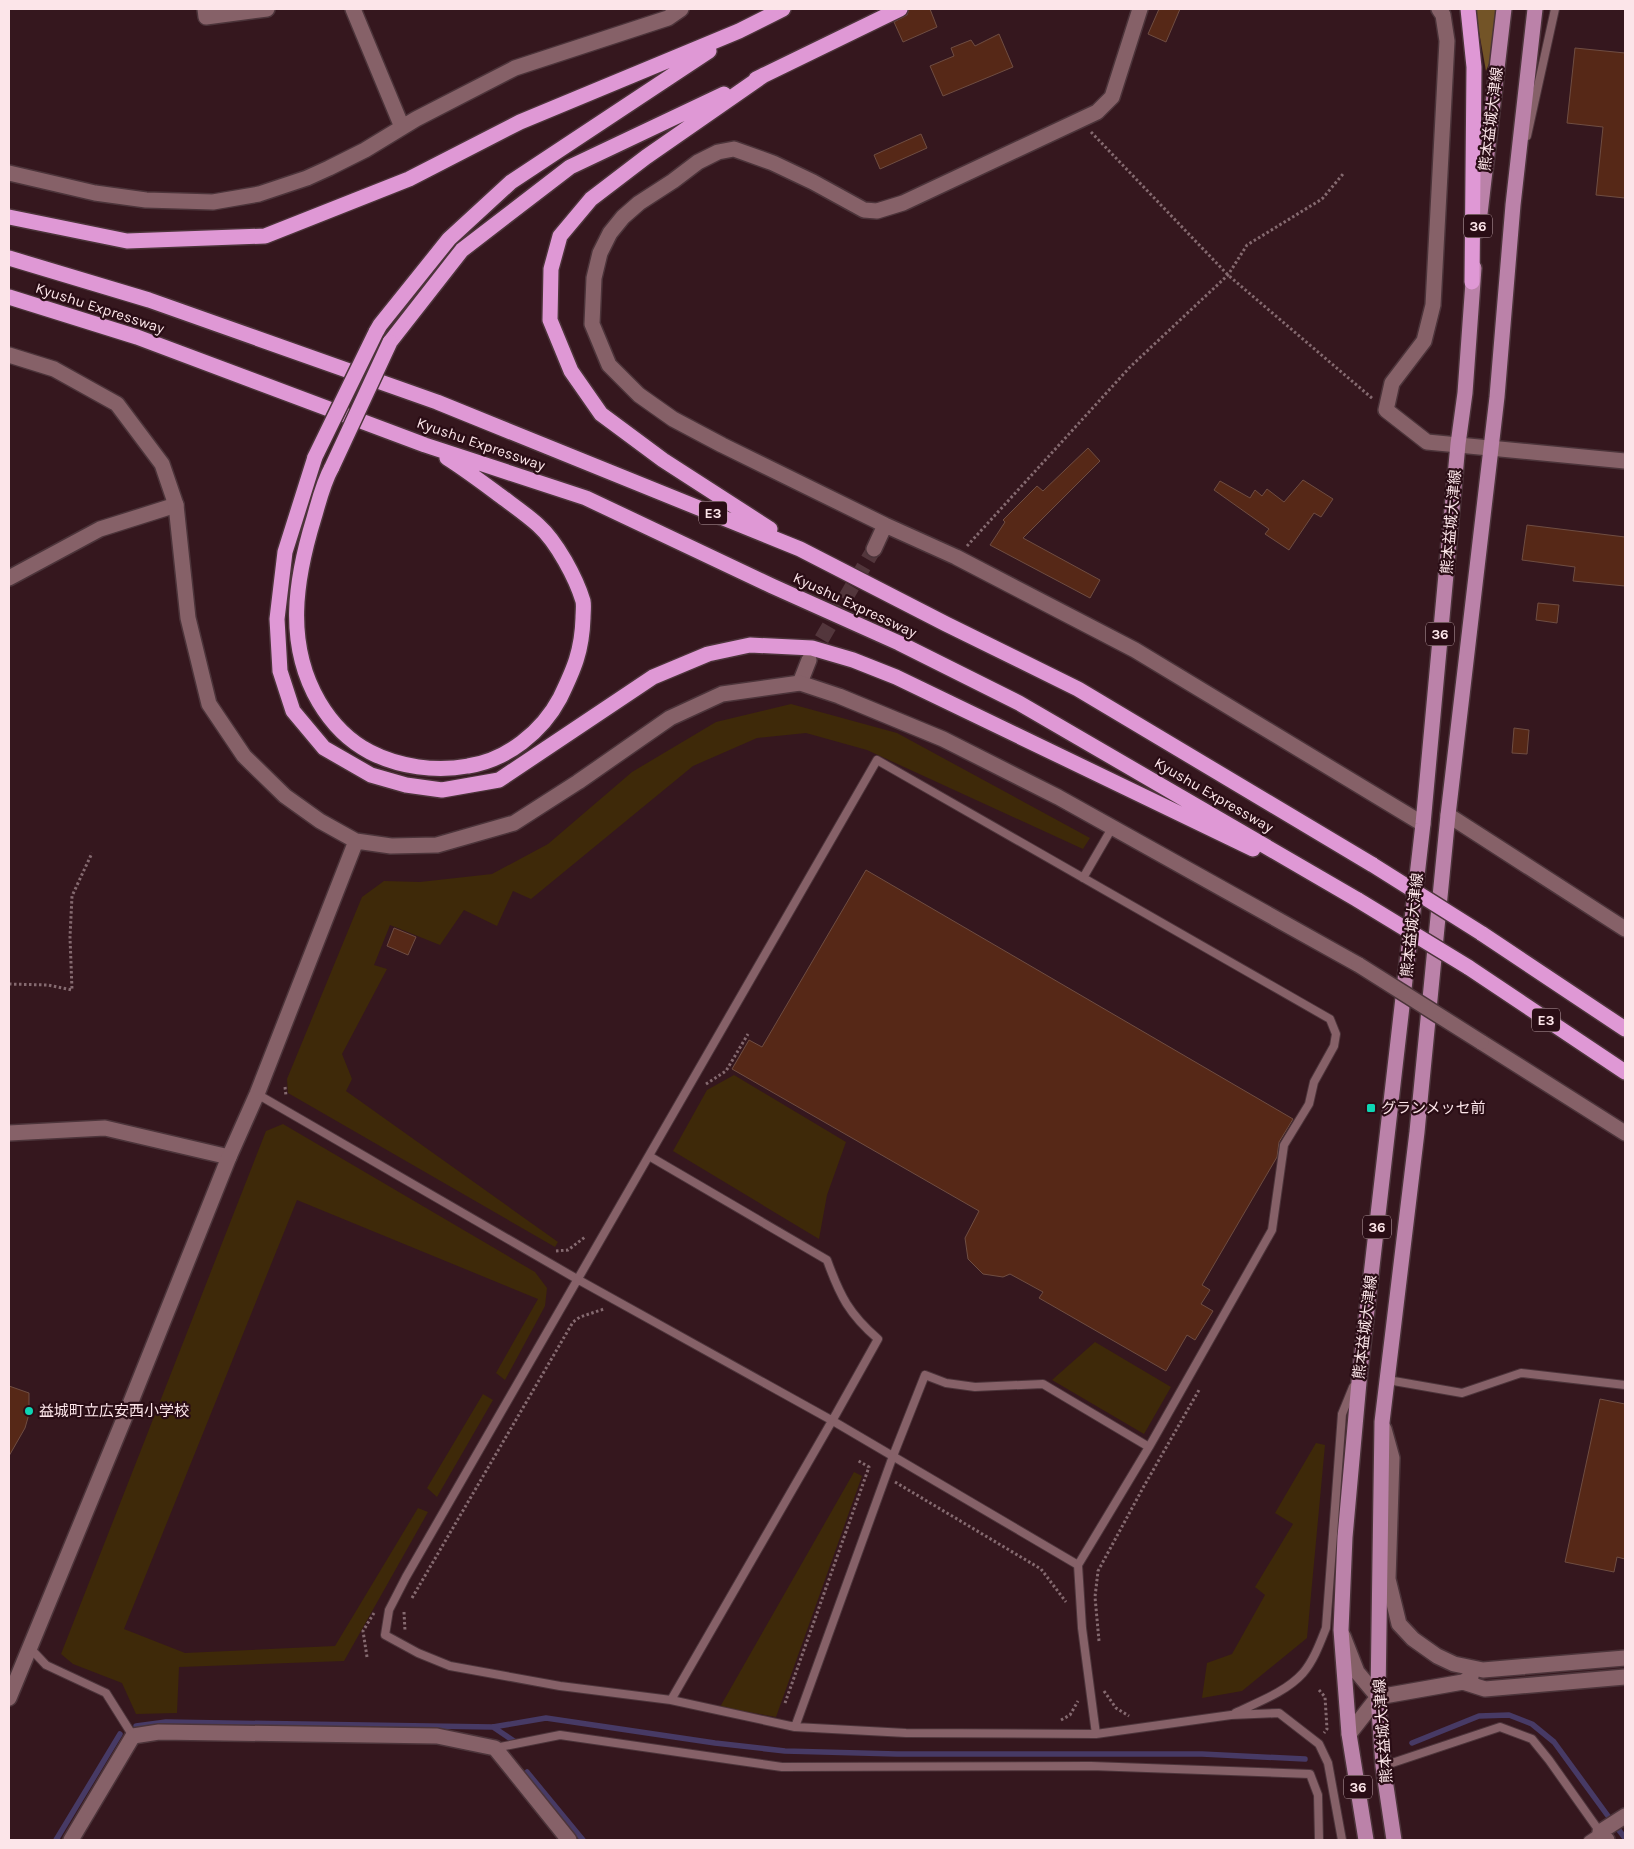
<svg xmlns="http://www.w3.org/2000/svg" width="1634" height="1849" font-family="Karla,'Noto Sans JP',sans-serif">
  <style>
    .green { fill: #3e2909 }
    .forest { fill: #735427 }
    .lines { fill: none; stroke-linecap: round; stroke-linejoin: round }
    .stream { stroke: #473a65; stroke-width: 5.5 }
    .building { fill: #562817; stroke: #6f4d42 }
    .street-tunnel { stroke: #53363c; stroke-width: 15; stroke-dasharray: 15 8; stroke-linecap: butt }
    .lane-casing { stroke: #4c343a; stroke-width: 10 }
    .street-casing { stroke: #4c343a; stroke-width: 18 }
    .secondary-casing { stroke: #4c343a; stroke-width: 18 }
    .primary-casing { stroke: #4c343a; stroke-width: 18 }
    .highway-casing { stroke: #4c343a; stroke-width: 18 }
    .path { stroke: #856a70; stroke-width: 3; stroke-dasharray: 2.5 2.5; stroke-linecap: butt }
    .lane { stroke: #866168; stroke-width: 8 }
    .street { stroke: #866168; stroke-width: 15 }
    .secondary { stroke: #866168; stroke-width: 15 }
    .primary { stroke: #bb82a9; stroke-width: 15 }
    .highway { stroke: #df98d5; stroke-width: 15 }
    .secondary-bridge-casing { stroke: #4c343a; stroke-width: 18; stroke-linecap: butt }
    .highway-bridge-casing { stroke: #4c343a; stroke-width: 18; stroke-linecap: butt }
    .secondary-bridge { stroke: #866168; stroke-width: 15 }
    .highway-bridge { stroke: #df98d5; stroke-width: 15 }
    .poi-dot { fill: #0ed5b4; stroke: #2a0d15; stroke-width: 2 }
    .labels { text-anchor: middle; stroke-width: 4.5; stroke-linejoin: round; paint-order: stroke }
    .shield { fill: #2a0d15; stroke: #bda4a9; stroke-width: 1 }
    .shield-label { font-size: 14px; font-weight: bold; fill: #fce5e9 }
    .street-label { font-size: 15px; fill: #fce5e9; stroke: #2a0d15 }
    .poi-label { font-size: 15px; fill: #fce5e9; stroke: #2a0d15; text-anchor: start }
  </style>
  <rect width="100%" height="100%" fill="#35171e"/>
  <path class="green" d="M791 704 897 733 1090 838 1083 849 867 750 806 733 757 738 693 766 531 899 513 891 497 926 464 910 440 945 390 925 374 965 387 969 342 1054 352 1079 346 1091 558 1242 555 1247 288 1093 287 1079 362 897 384 881 420 882 492 874 548 844 632 772 716 722Z
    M734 1075 846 1142 827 1195 819 1239 673 1151 707 1090Z
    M283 1124 535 1272 547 1288 545 1306 505 1380 496 1373 538 1299 297 1200 124 1629 185 1653 335 1646 418 1508 428 1512 344 1661 179 1667 177 1713 136 1714 122 1683 73 1664 61 1654 266 1131Z
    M1095 1342 1171 1387 1144 1434 1052 1380Z
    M483 1394 493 1400 437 1497 427 1488Z
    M1316 1443 1325 1445 1307 1638 1242 1691 1202 1698 1207 1663 1232 1654 1265 1595 1255 1587 1293 1524 1275 1513Z
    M854 1472 862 1476 776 1717 720 1707Z"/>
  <path class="forest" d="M1475 9H1498L1492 56 1486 71Z"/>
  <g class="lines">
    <path class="stream" d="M136 1726 166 1722 493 1727 546 1718 715 1743 785 1751 897 1754H1202L1305 1759
      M493 1727 514 1741
      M1412 1743 1479 1716 1509 1715 1532 1724 1554 1742 1608 1816
      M527 1772 583 1840
      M1618 1829 1625 1838
      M56 1840 120 1734"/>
  </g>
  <path class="building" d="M909 9H930L937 27 903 42 894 22 907 15Z
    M1159 9H1180L1166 42 1148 34Z
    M999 34 1013 67 943 96 930 66 954 56 951 48 971 40 975 46Z
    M1575 48 1625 53V198L1596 195 1603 127 1567 123Z
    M921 134 927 148 880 169 874 155Z
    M1088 448 1100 461 1023 538 1100 580 1090 598 990 545 1005 522 1003 520 1037 486 1043 491Z
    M1303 480 1333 499 1321 517 1314 513 1289 550 1265 534 1269 529 1214 490 1220 481 1250 498 1255 490 1262 496 1267 489 1284 502Z
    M1527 525 1625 537V586L1573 581 1575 567 1522 560Z
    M1538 603 1559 605 1557 623 1536 620Z
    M1514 728 1529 730 1527 754 1512 753Z
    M866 870 1293 1119 1279 1142 1277 1157 1202 1285 1210 1290 1201 1304 1213 1311 1195 1340 1187 1335 1166 1371 1039 1298 1043 1292 1010 1274 1003 1277 983 1274 968 1259 965 1238 979 1211 732 1069 749 1040 762 1047Z
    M394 928 416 937 408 955 387 946Z
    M9 1386 29 1393V1414L25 1428 9 1456Z
    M1600 1399 1625 1404V1559L1617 1557 1614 1572 1565 1562Z"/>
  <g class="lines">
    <path class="street-tunnel" d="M810 659 874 549"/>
    <defs>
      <path id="lane" d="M1527 136 1555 9
        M1083 878 1112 828
        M257 1094 577 1279 833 1421 1078 1565 1082 1628 1096 1734
        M649 1156 827 1260C840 1296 849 1314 878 1339L836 1414 671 1700
        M1388 1380 1462 1393 1521 1373 1625 1385
        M1078 1565 1149 1447 1272 1230 1284 1145 1309 1104 1314 1082 1334 1046 1336 1034 1330 1019 877 760 406 1577 389 1610 385 1635 418 1653 450 1666 560 1686 671 1700 795 1727 906 1733 1096 1734 1231 1715 1279 1713 1319 1744 1328 1763 1342 1840
        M30 1648 46 1665 106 1693 133 1736
        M1235 1713C1258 1702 1286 1692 1303 1673 1314 1660 1320 1643 1326 1628L1342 1414 1353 1387
        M795 1727 893 1456 925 1375 946 1383 975 1387 1043 1384 1149 1447
        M495 1748 560 1735 782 1767 1091 1766 1310 1774 1318 1795 1319 1840
        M1383 1766 1500 1727 1532 1739 1549 1760 1600 1832 1588 1840"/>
      <path id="street" d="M205 9 206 17 267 9
        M353 9 402 127
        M1140 9 1112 97 1097 112 903 203 877 211 864 210 813 182 773 163 734 149 718 152 698 162 673 181 639 203 623 217 610 233 600 253 594 278 592 324 609 365 639 395 673 419 722 445 885 525 956 557 1135 650 1423 824
        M1439 9 1443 15 1447 41 1433 305 1424 341 1392 383 1386 410 1427 442 1625 461
        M9 173 95 193 146 200 213 202 259 194 307 178 329 168 365 150 416 119 515 68 668 18 681 9
        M874 549 885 525
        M9 578 100 529 176 505
        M800 683 809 660
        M1448 815 1625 929
        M9 1133 105 1128 229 1157
        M71 1840 133 1736 159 1732 437 1736 495 1748 569 1840
        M1607 1840 1600 1832 1625 1816"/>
      <path id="secondary" d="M9 355 54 369 117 404 162 464 176 505 188 618 209 704 244 756 285 796 320 821 356 841 391 846 437 845 514 823 578 782 670 718 722 694 800 683 839 696 943 739 1058 797 1359 965
        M1481 1042 1625 1133
        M1384 1429 1392 1458 1388 1579 1399 1624 1413 1639 1437 1656 1454 1664 1483 1670 1625 1658
        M1343 1636 1357 1672 1378 1697
        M1463 1682 1485 1689 1625 1677
        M9 1698 124 1419 229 1157 257 1094 356 841
        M1349 1734 1378 1697 1463 1682 1471 1677"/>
      <path id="primary" d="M1478 231 1504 9
        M1366 1840 1349 1734 1341 1630 1345 1537 1360 1371 1423 824 1458 444 1465 393 1474 268
        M1394 1840 1383 1766 1378 1697 1382 1422 1417 1132 1448 815 1497 397 1513 205 1535 9"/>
      <path id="highway" d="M1468 9 1474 67 1472 282
        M764 75 646 157 591 199 560 236 551 269 550 320 571 371 601 414 663 460 770 529
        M756 79 900 9
        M9 217 127 241 265 236 409 179 520 122 739 31 783 9
        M9 258 149 300 437 402 800 549 946 624 1078 689 1373 865
        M9 297 137 337 425 445 586 498 772 586 899 643 1019 703 1358 900
        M376 332 380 325 449 239 511 182 709 51
        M390 342 462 250 570 167 724 94
        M315 457 285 552 277 619 280 671 293 711 324 748 371 775 406 785 442 790 499 780 653 677 708 654 750 645 812 648 853 660 896 677 1253 849
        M332 467C323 483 319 501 314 518 295 580 285 644 319 702 332 724 347 740 370 752 399 767 436 772 468 766 507 760 542 732 560 698 574 669 582 651 583 618 583 613 584 606 583 601 576 578 557 542 538 525 527 515 514 506 502 497 483 483 466 470 447 458
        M1481 933 1625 1029
        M1468 967 1625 1072"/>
    </defs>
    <use href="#lane" class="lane-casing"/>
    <use href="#street" class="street-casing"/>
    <use href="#secondary" class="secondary-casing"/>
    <use href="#primary" class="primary-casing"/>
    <use href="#highway" class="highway-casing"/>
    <path class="path" d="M1091 132 1228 275 1373 399
      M967 546 1130 367 1228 275 1247 245 1322 199 1343 174
      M9 984 48 985 72 990 70 937 72 896 92 853
      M706 1084 726 1071 748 1034
      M285 1087 286 1096
      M556 1251 568 1250 585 1237
      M895 1482 1041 1569 1066 1602
      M412 1598 573 1322 580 1317 604 1309
      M404 1612 405 1631
      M1099 1641 1095 1597 1098 1571 1144 1486 1199 1390
      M367 1657 363 1631 374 1613
      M1319 1690 1325 1697 1327 1729 1324 1733
      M1104 1691 1116 1708 1129 1716
      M785 1703 869 1467 857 1460
      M1061 1720 1070 1715 1078 1701"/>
    <use href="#lane" class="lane"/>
    <use href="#street" class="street"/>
    <use href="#secondary" class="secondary"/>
    <use href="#primary" class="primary"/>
    <use href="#highway" class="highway"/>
    <defs>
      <path id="secondary-bridge" d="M1359 965 1481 1042"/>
      <path id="highway-bridge" d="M315 457 376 332
        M332 467 390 342
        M1373 865 1481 933
        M1358 900 1468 967"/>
    </defs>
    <use href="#secondary-bridge" class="secondary-bridge-casing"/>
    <use href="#highway-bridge" class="highway-bridge-casing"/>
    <use href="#secondary-bridge" class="secondary-bridge"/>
    <use href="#highway-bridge" class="highway-bridge"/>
  </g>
  <g class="poi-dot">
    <rect x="1366" y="1103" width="10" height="10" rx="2.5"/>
    <circle cx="29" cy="1411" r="5"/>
  </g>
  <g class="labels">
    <g class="shield">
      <rect x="1464" y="214.5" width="28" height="23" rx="4"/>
      <rect x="699" y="501.5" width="28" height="23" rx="4"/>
      <rect x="1426" y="622.5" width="28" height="23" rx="4"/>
      <rect x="1532" y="1008.5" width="28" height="23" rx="4"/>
      <rect x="1363" y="1215.5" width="28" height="23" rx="4"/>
      <rect x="1344" y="1775.5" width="28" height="23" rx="4"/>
    </g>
    <g class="shield-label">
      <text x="1478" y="231">36</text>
      <text x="713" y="518">E3</text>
      <text x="1440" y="639">36</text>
      <text x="1546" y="1025">E3</text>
      <text x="1377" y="1232">36</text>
      <text x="1358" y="1792">36</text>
    </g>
    <g class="street-label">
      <text transform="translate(1491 119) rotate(-83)" y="5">熊本益城大津線</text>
      <text transform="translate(100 308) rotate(18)" y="5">Kyushu Expressway</text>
      <text transform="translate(481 444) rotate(19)" y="5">Kyushu Expressway</text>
      <text transform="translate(1451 522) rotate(-85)" y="5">熊本益城大津線</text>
      <text transform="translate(855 605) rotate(25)" y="5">Kyushu Expressway</text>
      <text transform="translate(1214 795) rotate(30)" y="5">Kyushu Expressway</text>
      <text transform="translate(1412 925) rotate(-84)" y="5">熊本益城大津線</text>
      <text transform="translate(1365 1327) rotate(-83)" y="5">熊本益城大津線</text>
      <text transform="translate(1383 1731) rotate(-94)" y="5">熊本益城大津線</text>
    </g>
    <g class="poi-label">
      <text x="1381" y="1113">グランメッセ前</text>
      <text x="39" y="1416">益城町立広安西小学校</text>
    </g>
  </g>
  <rect width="1634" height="1849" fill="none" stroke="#fce5e9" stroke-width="20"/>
</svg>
